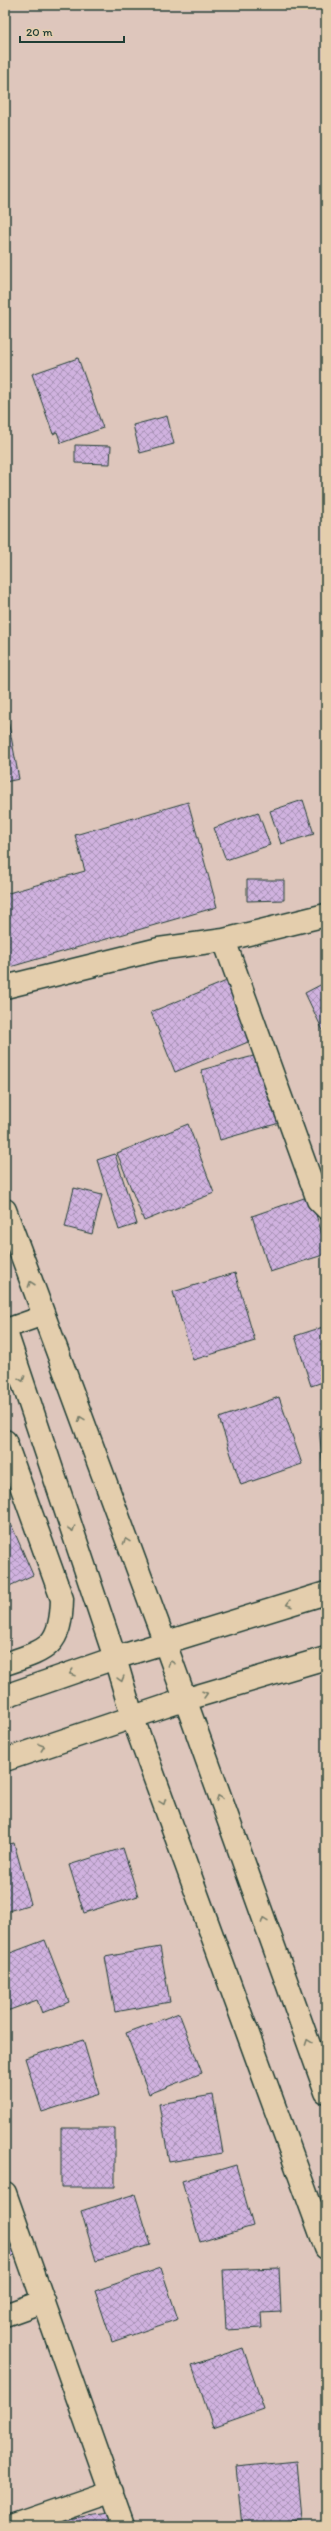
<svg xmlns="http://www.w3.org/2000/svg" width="331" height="2531" font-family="Itim,sans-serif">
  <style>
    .building { fill: url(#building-cross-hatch); stroke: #1f3d34 }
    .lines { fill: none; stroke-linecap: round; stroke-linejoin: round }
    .lane-casing { stroke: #1f3d34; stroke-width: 22 }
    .street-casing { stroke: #1f3d34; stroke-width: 25 }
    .lane { stroke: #e4cead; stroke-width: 19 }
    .street { stroke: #e4cead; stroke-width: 22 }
    .oneway { stroke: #787e6a }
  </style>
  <defs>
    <pattern id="building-cross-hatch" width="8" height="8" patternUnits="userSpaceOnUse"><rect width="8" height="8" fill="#d0b2df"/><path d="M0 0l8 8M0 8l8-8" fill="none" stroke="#a892b6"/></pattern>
  </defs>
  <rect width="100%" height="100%" fill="#dec6bc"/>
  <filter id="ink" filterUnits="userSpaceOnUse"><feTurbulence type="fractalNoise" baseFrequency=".025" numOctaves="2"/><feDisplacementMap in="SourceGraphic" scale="8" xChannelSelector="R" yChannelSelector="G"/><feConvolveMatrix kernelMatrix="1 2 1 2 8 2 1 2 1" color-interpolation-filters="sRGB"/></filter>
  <g filter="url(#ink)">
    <path class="building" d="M78 358 103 428 61 443 57 432 53 434 32 374Z
      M167 416 174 444 140 453 133 425Z
      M75 445 111 446 110 464 75 463Z
      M5 704 19 779 5 782Z
      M303 800 314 834 281 844 270 811Z
      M188 802 217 907 10 967 5 949V894L85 871 75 835Z
      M258 812 270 845 226 860 214 828Z
      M247 880H284V900L247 901Z
      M229 980 253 1040 175 1072 151 1012Z
      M326 982V1037L305 993Z
      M265 1053 283 1122 220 1140 201 1070Z
      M188 1124 214 1193 144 1221 117 1153Z
      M115 1154 137 1224 119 1230 97 1160Z
      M74 1188 102 1195 92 1234 65 1227Z
      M310 1196 326 1246V1254L270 1272 252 1216Z
      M235 1273 255 1341 193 1360 173 1292Z
      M326 1326V1381L311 1386 295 1336Z
      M279 1397 302 1464 241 1485 219 1418Z
      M319 1426H326V1471L323 1472Z
      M5 1483 9 1495 5 1496Z
      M11 1524 33 1575 5 1588V1526Z
      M14 1843 31 1904 5 1912V1845Z
      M123 1848 138 1896 84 1913 69 1865Z
      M45 1940 69 2002 42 2013 37 2000 7 2011 5 2004V1955Z
      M160 1947 170 2002 115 2012 105 1957Z
      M179 2013 202 2073 149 2094 126 2033Z
      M83 2040 99 2094 42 2112 25 2058Z
      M213 2095 223 2153 169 2162 159 2104Z
      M61 2128H115V2187H61Z
      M236 2165 253 2226 200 2242 182 2181Z
      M135 2194 151 2245 96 2261 81 2211Z
      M5 2230 15 2255 5 2259Z
      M161 2268 178 2319 112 2342 95 2291Z
      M279 2268 281 2312 261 2313 262 2328 226 2330 223 2270Z
      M243 2348 264 2409 213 2427 192 2365Z
      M297 2461 302 2521 242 2526 236 2467Z
      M115 2512 117 2526H60L59 2520Z"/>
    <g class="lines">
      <defs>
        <path id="lane" d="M5 1329 42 1316"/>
        <path id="street" d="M224 940 318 1200 326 1208
          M5 987 159 949 224 940 326 915
          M5 1210 165 1643 326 2092
          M5 1329 115 1658 132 1716 326 2248
          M5 1441 62 1599C61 1647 47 1650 5 1664
          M5 1696 115 1658 326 1593
          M5 1760 184 1700 326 1658
          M5 2193 123 2526
          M5 2315 44 2301
          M11 2526 112 2491"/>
      </defs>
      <use href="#lane" class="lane-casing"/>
      <use href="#street" class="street-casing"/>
      <use href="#lane" class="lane"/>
      <use href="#street" class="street"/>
    </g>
    <defs><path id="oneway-chevron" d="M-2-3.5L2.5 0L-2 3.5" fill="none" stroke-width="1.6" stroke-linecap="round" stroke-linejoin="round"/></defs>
    <g class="oneway">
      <use href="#oneway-chevron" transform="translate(31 1284) rotate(-109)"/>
      <use href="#oneway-chevron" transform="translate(22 1379) rotate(71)"/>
      <use href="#oneway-chevron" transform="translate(81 1419) rotate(-110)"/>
      <use href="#oneway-chevron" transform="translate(72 1529) rotate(71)"/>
      <use href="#oneway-chevron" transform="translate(126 1541) rotate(-110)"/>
      <use href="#oneway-chevron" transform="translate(289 1604) rotate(163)"/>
      <use href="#oneway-chevron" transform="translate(171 1663) rotate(-109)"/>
      <use href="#oneway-chevron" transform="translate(72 1673) rotate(161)"/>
      <use href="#oneway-chevron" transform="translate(121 1679) rotate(74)"/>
      <use href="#oneway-chevron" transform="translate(205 1694) rotate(-16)"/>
      <use href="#oneway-chevron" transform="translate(42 1747) rotate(-19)"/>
      <use href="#oneway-chevron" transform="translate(219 1798) rotate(-110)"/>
      <use href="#oneway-chevron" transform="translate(163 1802) rotate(70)"/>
      <use href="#oneway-chevron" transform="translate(264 1920) rotate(-110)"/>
      <use href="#oneway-chevron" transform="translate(308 2042) rotate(-110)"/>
    </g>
  </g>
  <rect width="331" height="2531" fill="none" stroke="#e4cead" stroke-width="20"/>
  <rect x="10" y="10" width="311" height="2511" fill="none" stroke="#1f3d34" stroke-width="1.5" filter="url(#ink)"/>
  <path d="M20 36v6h104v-6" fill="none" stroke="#1f3d34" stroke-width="2"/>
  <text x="26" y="36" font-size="12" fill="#1f3d34" stroke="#e4cead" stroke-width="3" paint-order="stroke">20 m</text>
</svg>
